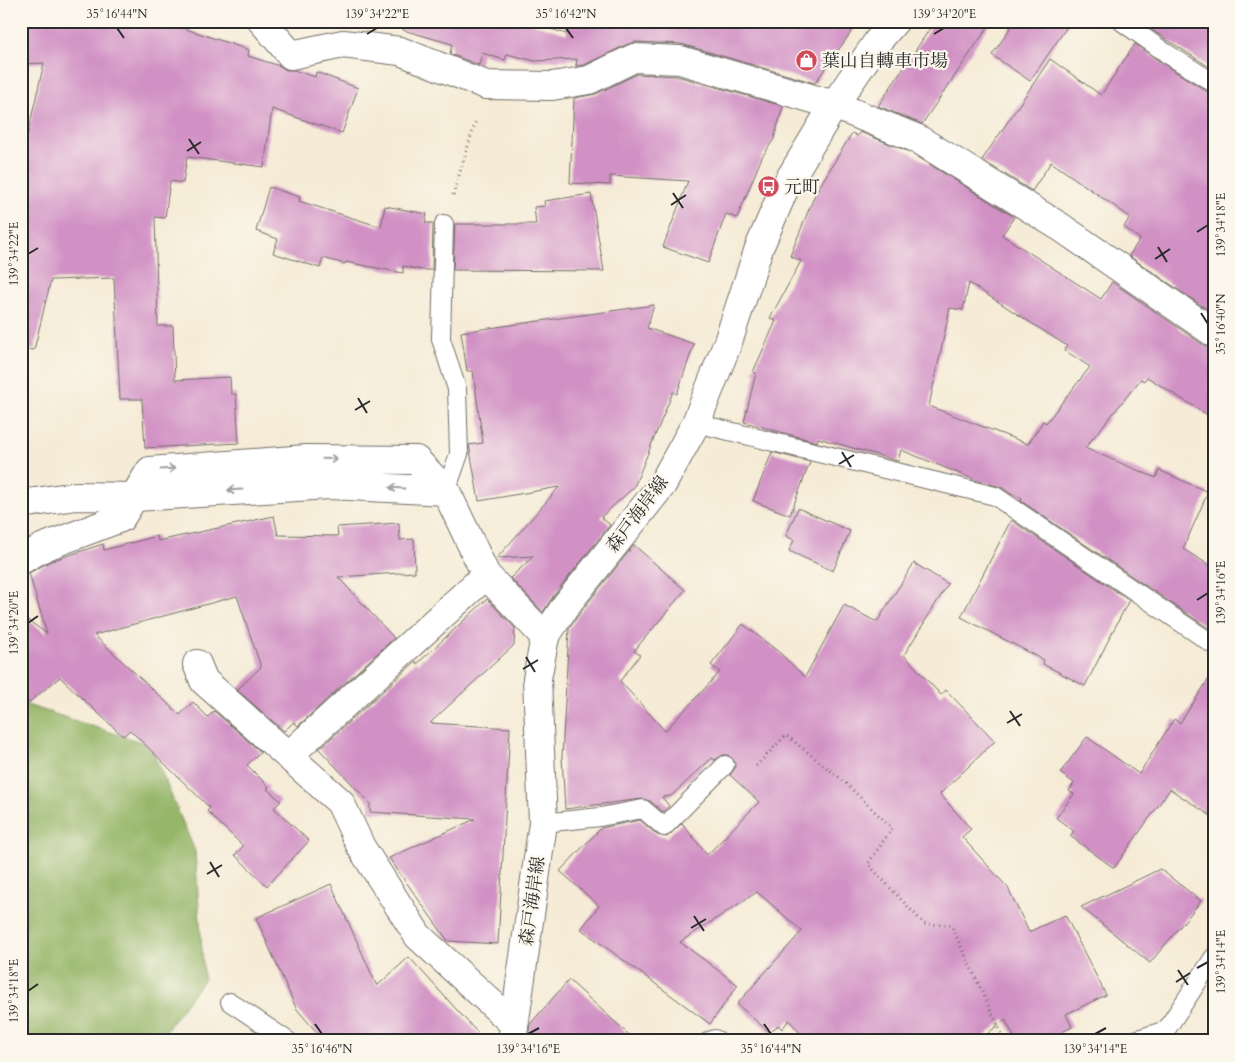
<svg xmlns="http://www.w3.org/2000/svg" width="1235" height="1062" font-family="Cardo,'Noto Serif JP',serif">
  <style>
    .forest { fill: #96b669; stroke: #60704a }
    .building { fill: #d191c5; fill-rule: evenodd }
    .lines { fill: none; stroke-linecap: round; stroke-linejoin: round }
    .service-casing { stroke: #726e67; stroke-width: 20 }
    .minor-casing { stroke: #726e67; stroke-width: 30 }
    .secondary-casing { stroke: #726e67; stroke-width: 30 }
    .path { stroke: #726e67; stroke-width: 3; stroke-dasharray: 1 4; stroke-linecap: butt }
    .service { stroke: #fff; stroke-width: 18 }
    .minor { stroke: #fff; stroke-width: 28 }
    .secondary { stroke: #fff; stroke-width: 28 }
    .oneway { stroke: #a0a0a0 }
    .ticks { fill: none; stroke: #2b2b2b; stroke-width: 2 }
    .labels { text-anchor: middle; stroke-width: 4.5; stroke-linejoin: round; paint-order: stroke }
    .poi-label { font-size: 18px; fill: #2b2b2b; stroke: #fbf7ec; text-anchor: start }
    .street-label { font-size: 18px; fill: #2b2b2b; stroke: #fbf7ec }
    .neatline { fill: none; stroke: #2b2b2b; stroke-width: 2 }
    .ticks-label { font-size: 12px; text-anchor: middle; fill: #2b2b2b }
  </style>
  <rect width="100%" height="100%" fill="#fbf7ec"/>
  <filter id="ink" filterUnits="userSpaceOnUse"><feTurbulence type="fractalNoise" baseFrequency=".02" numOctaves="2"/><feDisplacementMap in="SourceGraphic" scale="10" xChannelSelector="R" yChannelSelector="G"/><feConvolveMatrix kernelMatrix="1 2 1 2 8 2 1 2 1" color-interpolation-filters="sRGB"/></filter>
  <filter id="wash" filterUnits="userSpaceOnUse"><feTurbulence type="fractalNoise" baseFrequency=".0096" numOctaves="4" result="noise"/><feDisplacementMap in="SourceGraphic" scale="20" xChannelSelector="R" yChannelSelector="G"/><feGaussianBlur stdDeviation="1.12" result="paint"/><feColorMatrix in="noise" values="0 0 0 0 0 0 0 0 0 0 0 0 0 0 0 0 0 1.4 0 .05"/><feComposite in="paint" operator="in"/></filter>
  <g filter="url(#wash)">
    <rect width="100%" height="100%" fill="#f5ebd6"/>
    <path class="forest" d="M21 703 150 745 195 851 204 979 158 1041H21Z"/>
    <g id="blocks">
      <path class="building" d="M21 21H162L249 50 248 56 280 66 286 70H294L315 77 316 72 358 88 342 133 272 109 264 167 187 157 183 183 170 181 165 218 155 217 158 326H173L175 380 230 377 231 394H236L239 443 145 448 142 399H120L114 278 51 280 34 350 21 349V162L44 63 21 64Z
        M404 21H525L567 34 566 21H859L815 83 681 44 635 42 628 44 584 65 576 66 577 59 535 61 507 54 505 60 482 53 479 65 450 54 452 44 403 30Z
        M935 21H992L922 124 878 106Z
        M1015 21H1071L1030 81 992 55Z
        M1150 21H1214V70L1146 26Z
        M1135 44 1160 62 1208 92 1214 94V314L1129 256 1140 239 1124 227 1130 217 1051 162 1032 191 982 160 1050 59 1101 95Z
        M637 74 677 76 783 106 774 139 762 157 737 218 726 214 708 263 663 247 688 181 610 176V185L570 183 574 98 596 94Z
        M860 132 910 152 1014 217 1002 235 1101 299 1112 282 1205 346 1214 348V419L1147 377 1144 381 1141 379 1085 448 1156 478 1159 470 1208 492 1183 549 1214 568V632L1021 501 1022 498 1011 494 1001 487 978 481 901 450 898 461 818 438 817 442 744 422 756 373 753 372 776 321 770 318 801 261 790 256 816 192 852 133 857 136ZM969 283 1067 346 1064 350 1090 367 1046 423 1043 421 1028 444 929 406 950 308 963 310Z
        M269 187 300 197 299 201 381 227 385 206 427 214 425 223H433L432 270H421L403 266V273L346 262 345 264 323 258 320 268 273 253 278 239 256 231Z
        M591 194 604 271 453 270 455 224H536L534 207 545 206 544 201Z
        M654 305 647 328 694 344 677 394 673 392 634 487 601 517 610 525 554 595 543 612 510 578 534 556 497 558 559 487 479 501 469 445 483 443 473 371H467L461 332Z
        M772 452 810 462 790 515 753 501Z
        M798 508 850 531 833 571 789 551 794 540 786 536Z
        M274 516 278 535 338 536 337 527 399 523 400 540 414 539 415 572 338 577 394 638 298 726 294 722 284 731 237 690 261 667 237 596 94 635 180 715 193 702 208 717 214 711 261 752 247 765 269 787 267 789 281 801 274 808 309 841 267 886 235 855 243 846 207 811 210 808 130 730 123 736 85 701 60 677 21 709V615L47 634 29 573 51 561 103 544 104 550 157 536 158 541Z
        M1011 520 1129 600 1085 686 1043 664 1044 660 961 617Z
        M634 545 685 590 634 651 640 655 620 681 665 731 720 672 711 665 743 624 780 653 805 677 844 605 877 622 914 563 948 584 904 655 941 695 946 690 995 741 940 794 971 829 962 837 1008 888 1029 932 1065 915 1106 995 1066 1014 1072 1027 1044 1041H1016L1005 1019 979 1041H807L789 1020 782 1029 778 1025 770 1033 737 1004 802 931 757 892 680 942 738 985 710 1024 581 929 599 906 560 871 601 828 640 820 657 835 667 837 682 823 707 855 759 802 730 775 735 768V762L728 755H723L715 760 712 758 671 796 662 797 669 806 663 812 650 801 641 799 565 809 562 757 569 629 579 614Z
        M487 599 515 628 514 645 430 723 510 728 498 944 448 941 389 858 475 819 370 812V803L319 749 416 661 417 664Z
        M1214 671V818L1170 789 1114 868 1070 836 1074 831 1056 818 1074 794 1069 791 1074 783 1060 773 1087 737 1139 774 1174 719 1180 723Z
        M1160 869 1201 901 1150 963 1081 907Z
        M331 884 377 986 409 957 485 1041H324L296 1008 256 918Z
        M569 980 636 1041H528L530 1024Z"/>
    </g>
  </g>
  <g filter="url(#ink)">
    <use href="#blocks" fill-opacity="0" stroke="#726e67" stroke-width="1"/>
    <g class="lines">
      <defs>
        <path id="service" d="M1121 21 1166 53 1214 83
          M444 224 441 339 457 389 459 454 446 491
          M696 423 995 496 1214 645
          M543 823 600 817 643 809 664 827 725 765
          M230 1002 288 1041
          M709 1041 715 1039 718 1041
          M1132 1041 1166 1030 1214 957"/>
        <path id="minor" d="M262 21 291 55 343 44 400 51 486 85 552 86 589 80 634 58 680 60 834 105 918 139 1062 228 1214 333
          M21 504 76 496 135 497 330 485 446 491
          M21 560 44 547 121 518 150 471 306 459 416 460 446 491 486 575 545 637
          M197 664 204 681 340 802 361 847 418 936 514 1024
          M288 756 486 575"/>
        <path id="secondary" d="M512 1041 543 823 537 679 545 637 566 605 662 485 696 423 728 342 759 248 786 185 834 105 878 41 895 21"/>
      </defs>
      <use href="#service" class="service-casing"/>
      <use href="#minor" class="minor-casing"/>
      <use href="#secondary" class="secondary-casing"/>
      <path class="path" d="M453 195 476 120
        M756 766 786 735 841 779 892 828 868 864 924 924 951 925 1005 1041"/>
      <use href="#service" class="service"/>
      <use href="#minor" class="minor"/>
      <use href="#secondary" class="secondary"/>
    </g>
    <defs><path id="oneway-shaft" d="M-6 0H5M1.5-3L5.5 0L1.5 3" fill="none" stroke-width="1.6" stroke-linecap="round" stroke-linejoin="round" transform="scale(1.25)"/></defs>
    <g class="oneway">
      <use href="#oneway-shaft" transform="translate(330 459) rotate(1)"/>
      <use href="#oneway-shaft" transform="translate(168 469) rotate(-4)"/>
      <use href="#oneway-shaft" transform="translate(397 488) rotate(-177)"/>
      <use href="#oneway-shaft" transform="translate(235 490) rotate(177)"/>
    </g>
  </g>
  <path class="ticks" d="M117 28 124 38M566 28 573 38M367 34 377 28M934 34 944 28M189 139 199 154M187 151 201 142M673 193 683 208M671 205 686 195M1197 232 1208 225M1158 247 1167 262M28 254 38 248M1155 259 1170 249M1201 313 1208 324M358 398 367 413M355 410 370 401M842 452 851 467M839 464 854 455M1197 600 1208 593M28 623 38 616M526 657 535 672M523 669 538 660M1010 711 1020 726M1007 723 1022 714M210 862 219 877M207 874 222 865M694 916 704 931M691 928 706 919M1197 968 1208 962M1178 970 1188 985M1176 982 1190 973M28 991 38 984M315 1024 322 1034M764 1024 771 1034M528 1034 539 1028M1095 1034 1106 1028"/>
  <defs>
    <symbol id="shop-disc" viewBox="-11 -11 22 22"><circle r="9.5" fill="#d1495b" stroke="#fbf7ec"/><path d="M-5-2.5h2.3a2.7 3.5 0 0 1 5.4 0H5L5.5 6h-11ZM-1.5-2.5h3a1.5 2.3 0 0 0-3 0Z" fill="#fff"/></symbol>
    <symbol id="bus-disc" viewBox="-11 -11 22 22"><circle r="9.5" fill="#d1495b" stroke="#fbf7ec"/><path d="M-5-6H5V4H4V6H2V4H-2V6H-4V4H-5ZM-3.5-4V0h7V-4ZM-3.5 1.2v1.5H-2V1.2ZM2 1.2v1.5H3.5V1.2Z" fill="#fff"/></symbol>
  </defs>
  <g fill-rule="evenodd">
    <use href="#shop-disc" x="794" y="48" width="25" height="25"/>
    <use href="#bus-disc" x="756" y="174" width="25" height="25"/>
  </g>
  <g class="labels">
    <g class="poi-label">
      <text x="822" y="67">葉山自轉車市場</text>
      <text x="784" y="193">元町</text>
    </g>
    <g class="street-label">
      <text transform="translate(637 514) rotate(-53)" y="6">森戸海岸線</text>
      <text transform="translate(532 901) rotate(-82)" y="6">森戸海岸線</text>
    </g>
  </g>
  <rect width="1235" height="1062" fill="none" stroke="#fbf7ec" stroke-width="55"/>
  <rect x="28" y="28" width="1180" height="1006" class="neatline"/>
  <g class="ticks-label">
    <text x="117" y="18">35°16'44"N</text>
    <text x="377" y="18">139°34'22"E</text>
    <text x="566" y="18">35°16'42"N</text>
    <text x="944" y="18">139°34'20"E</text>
    <text transform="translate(1221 225) rotate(-90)" y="4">139°34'18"E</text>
    <text transform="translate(14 254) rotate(-90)" y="4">139°34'22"E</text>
    <text transform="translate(1221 324) rotate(-90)" y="4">35°16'40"N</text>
    <text transform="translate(1221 593) rotate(-90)" y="4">139°34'16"E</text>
    <text transform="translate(14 623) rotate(-90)" y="4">139°34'20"E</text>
    <text transform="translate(1221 962) rotate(-90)" y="4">139°34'14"E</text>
    <text transform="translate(14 991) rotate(-90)" y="4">139°34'18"E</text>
    <text x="322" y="1053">35°16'46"N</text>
    <text x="528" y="1053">139°34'16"E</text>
    <text x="771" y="1053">35°16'44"N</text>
    <text x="1095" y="1053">139°34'14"E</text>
  </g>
</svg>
